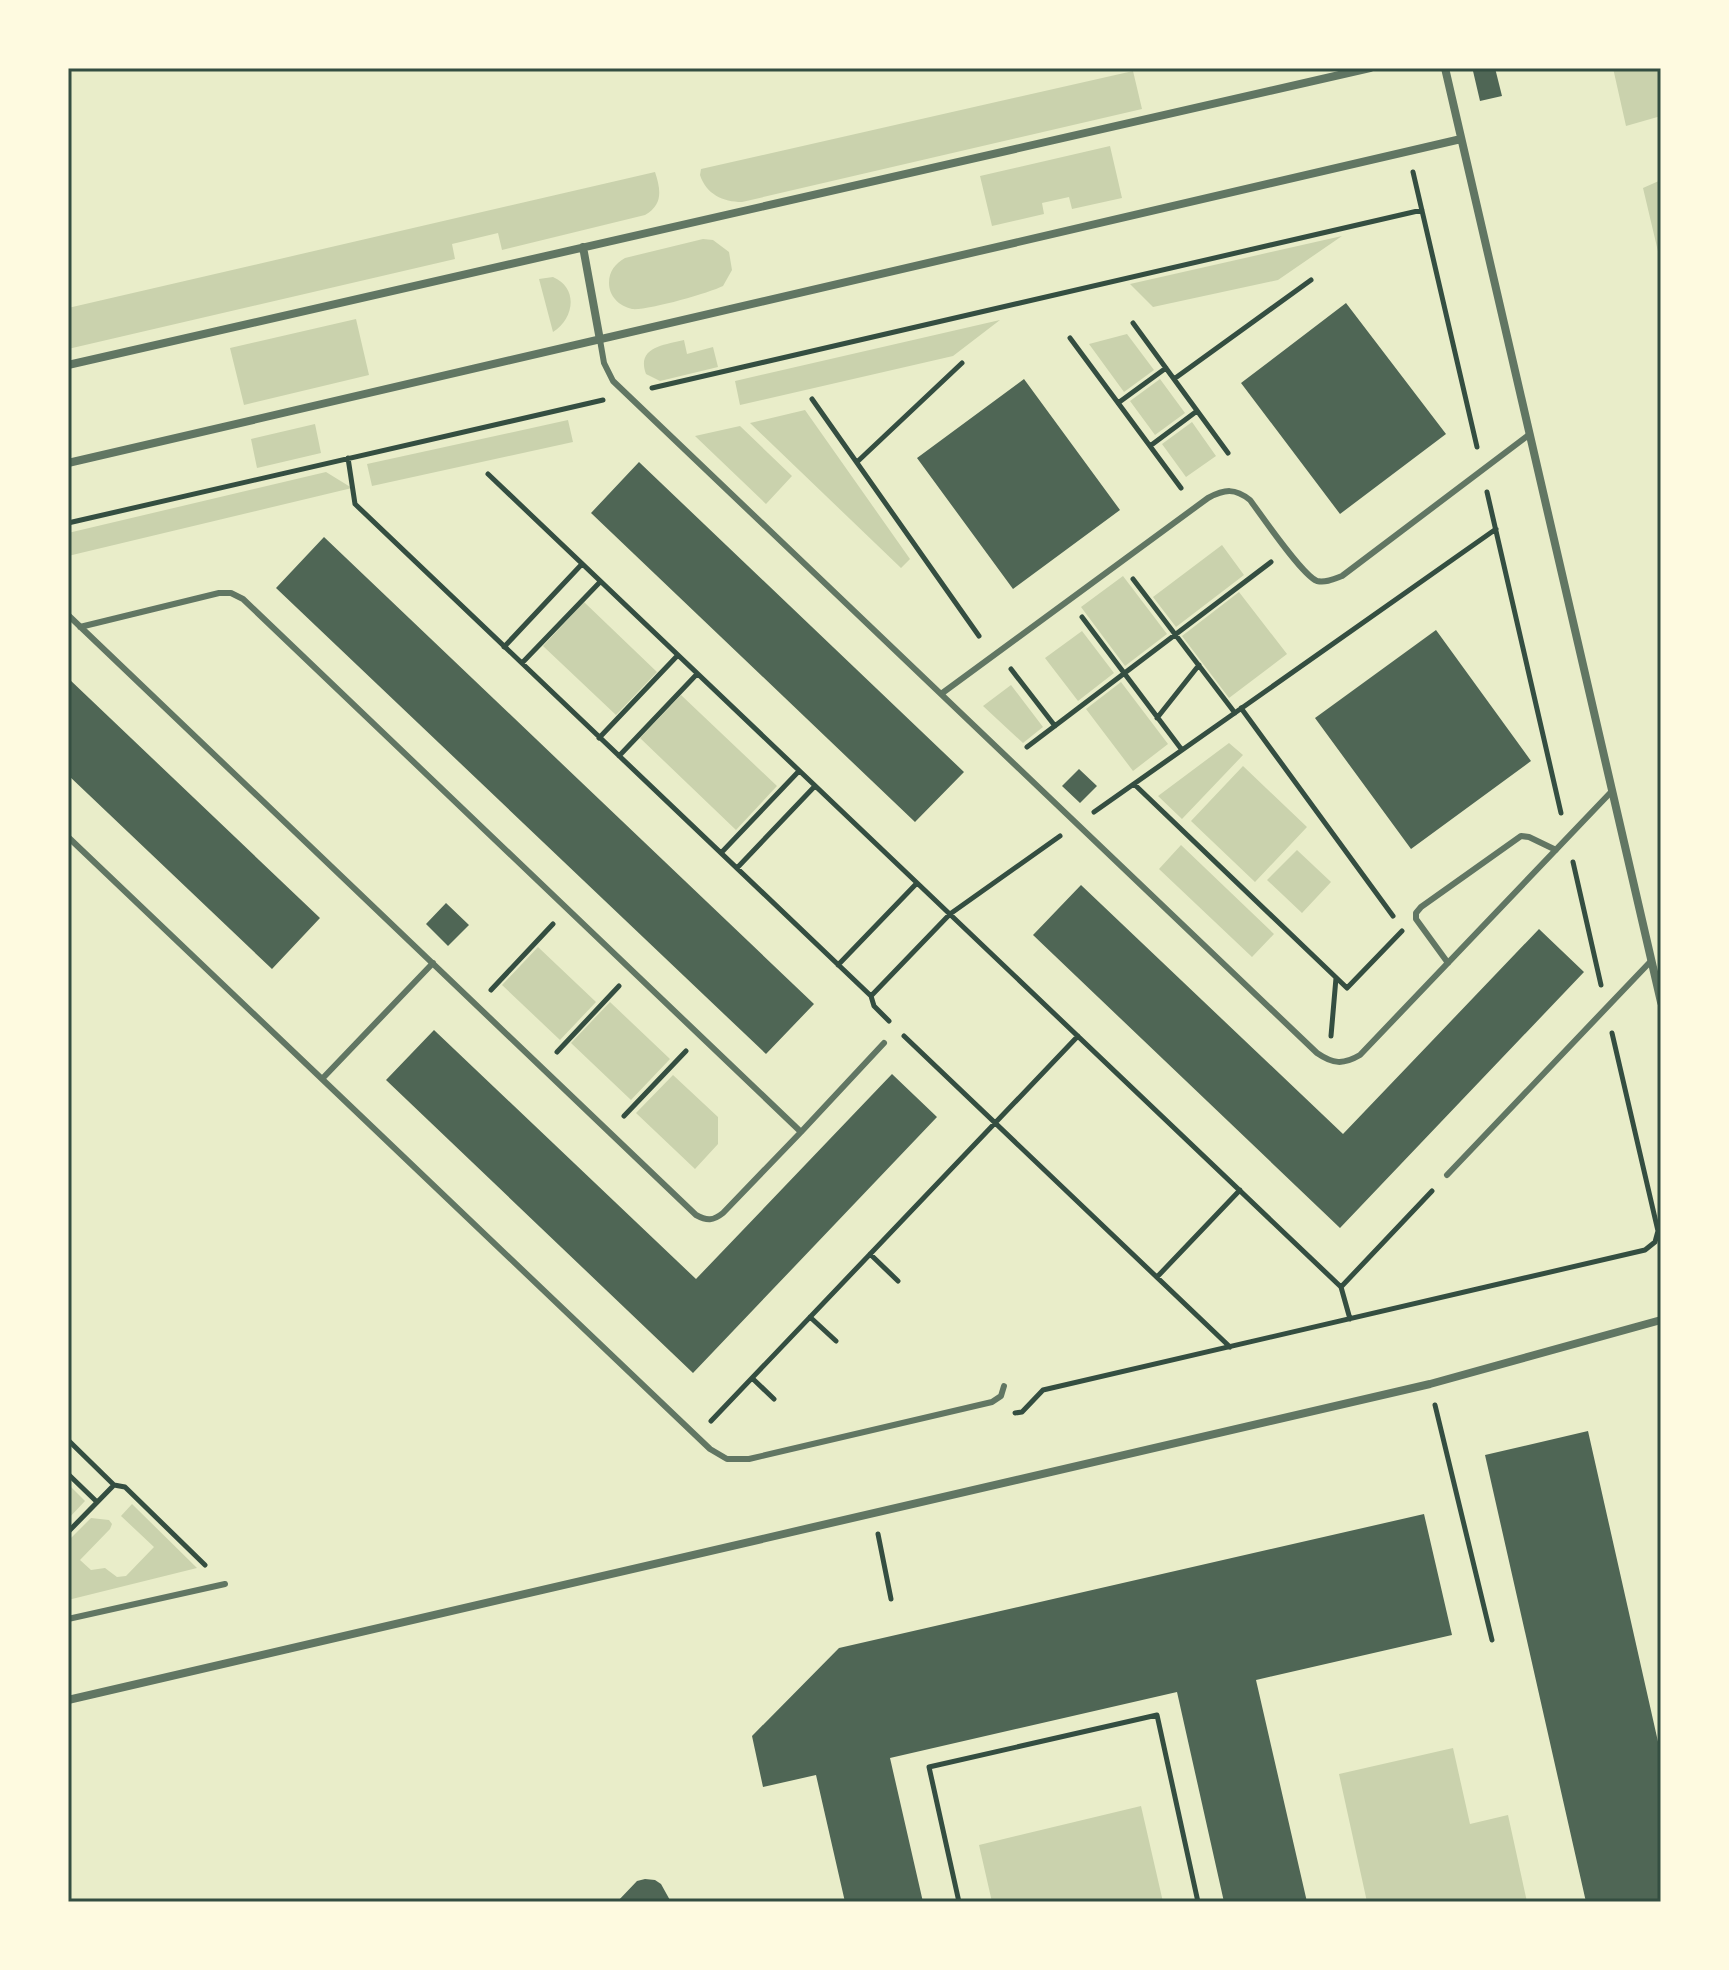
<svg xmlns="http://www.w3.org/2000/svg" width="1729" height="1970" font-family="'DM Sans',sans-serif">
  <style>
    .green { fill: #cad2ad }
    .building { fill: #4f6655 }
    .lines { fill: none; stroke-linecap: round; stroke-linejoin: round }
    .path { stroke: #344e41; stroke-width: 5 }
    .service { stroke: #617663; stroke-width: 6 }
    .minor { stroke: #617663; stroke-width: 8 }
    .neatline { fill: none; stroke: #344e41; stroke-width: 3 }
  </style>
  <rect width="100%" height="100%" fill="#e9edc9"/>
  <path class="green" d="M1613 68H1661V116L1626 126Z
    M1133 71 1142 109 742 202C723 202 706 194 700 175L701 169Z
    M1110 146 1122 198 1072 209 1069 197 1042 203 1044 214 992 226 980 176Z
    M655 172C661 190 663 205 645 215L502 250 498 233 452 244 455 259 68 349V308Z
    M1661 180V264L1643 188Z
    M1342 236 1278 280 1153 307 1130 284Z
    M703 239 713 240 729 252 732 270 723 286C709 293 646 311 632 309 619 306 609 296 609 283 609 271 615 264 625 258Z
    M553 277C579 288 574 319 553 332L539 279Z
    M356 319 369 375 244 405 230 348Z
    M1000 320 953 356 740 405 735 381Z
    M1127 334 1154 370 1124 392 1089 344Z
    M684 340 687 354 713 347 718 367 660 381 646 374C636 347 664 345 684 340Z
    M1160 379 1185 413 1155 435 1130 401Z
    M805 410 910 559 901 568 750 423Z
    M568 420 573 442 372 486 367 464Z
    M1192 422 1216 456 1186 477 1162 444Z
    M315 424 321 453 257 468 251 439Z
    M740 426 792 476 766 504 695 436Z
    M326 472 352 488 68 556V533Z
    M1222 545 1244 575 1176 627 1153 597Z
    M1123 576 1167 634 1125 666 1081 607Z
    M1239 592 1287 654 1229 698 1182 636Z
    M584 602 657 672 616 715 543 646Z
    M1082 631 1114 673 1078 701 1045 658Z
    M1121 682 1168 744 1133 771 1086 709Z
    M1011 685 1043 727 1023 743 983 706Z
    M681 695 777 786 736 830 640 738Z
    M1229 743 1243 755 1182 819 1158 796Z
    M1243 766 1307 827 1255 882 1191 821Z
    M1181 845 1274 934 1252 957 1159 869Z
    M1297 850 1331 882 1302 913 1267 880Z
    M538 947 596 1002 560 1040 502 985Z
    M610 1002 670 1059 631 1100 571 1043Z
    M673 1075 718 1117V1144L695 1169 636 1113Z
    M68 1484 85 1501 68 1519Z
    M132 1504 197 1568 68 1600V1541L91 1518 109 1520 112 1524 110 1529 80 1560 91 1570 105 1568 117 1577 126 1576 154 1547 121 1516Z
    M1453 1748 1470 1824 1508 1815 1527 1902H1367L1339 1774Z
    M1141 1806 1163 1902H992L979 1845Z"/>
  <path class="building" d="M1485 68H1495L1502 96 1480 101 1473 71Z
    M1346 303 1446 434 1340 514 1241 383Z
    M1024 379 1120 510 1013 589 917 458Z
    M639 462 964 772 915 822 591 513Z
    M324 537 814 1004 766 1054 276 588Z
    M1436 630 1531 761 1411 849 1315 718Z
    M68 678 320 918 272 969 68 775Z
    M1079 769 1097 786 1080 803 1062 786Z
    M1081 885 1343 1134 1539 929 1584 972 1340 1228 1033 935Z
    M446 903 469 925 448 946 426 924Z
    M434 1030 696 1279 892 1074 937 1117 693 1373 386 1080Z
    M1588 1431 1661 1755V1902H1586L1485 1455Z
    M1424 1514 1452 1635 1256 1680 1307 1902H1224L1177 1692 890 1758 923 1902H845L816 1775 763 1787 752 1736 839 1648Z
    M645 1879 655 1880 661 1884 671 1902H617L637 1881Z"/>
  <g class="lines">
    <path class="path" d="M1413 172 1477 447
      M1133 323 1228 453
      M1070 338 1181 488
      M1174 379 1311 280
      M652 388 1422 210
      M812 399 979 636
      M1118 403 1166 368
      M1150 446 1197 411
      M348 458 355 504 871 996 950 914 1060 836
      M857 462 962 363
      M488 474 1341 1287 1432 1191
      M1487 492 1561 813
      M68 523 603 400
      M1133 579 1235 713
      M1082 617 1182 750
      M504 647 582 564
      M522 663 600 582
      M1011 669 1055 726
      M1241 708 1393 916
      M1157 718 1199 665
      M599 738 678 655
      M1027 747 1271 562
      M619 756 697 674
      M1134 784 1347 988 1402 931
      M1094 812 1496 529
      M721 853 799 771
      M1573 862 1601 985
      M737 868 815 786
      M838 965 917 883
      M491 990 553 924
      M871 996 874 1006 889 1021
      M904 1036 1230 1347
      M1331 1036 1336 978
      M557 1052 619 986
      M624 1116 686 1051
      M870 1254 898 1281
      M1157 1277 1240 1190
      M1341 1287 1350 1319
      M810 1317 836 1341
      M752 1378 774 1399
      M1435 1405 1492 1640
      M1015 1413 1022 1412 1043 1390 1645 1250 1655 1242 1658 1231 1612 1033
      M711 1421 1078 1036
      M68 1440 114 1485 68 1532
      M68 1474 97 1502
      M114 1485 125 1487 205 1565
      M878 1534 891 1599
      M959 1902 929 1767 1157 1715 1198 1902"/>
    <path class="service" d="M600 340 604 363 613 381 1317 1053C1333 1064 1343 1065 1360 1055L1612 791
      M68 615 696 1215C707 1221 713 1221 723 1213L801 1132 243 599 231 593H219L80 627
      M941 694 1208 498C1225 489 1235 488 1250 500 1262 516 1302 575 1317 581 1326 583 1334 579 1342 576L1530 434
      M68 837 322 1079
      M433 963 322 1079 710 1449 727 1459H749L992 1402 1001 1396 1004 1386
      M1448 963 1416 919V913L1421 907 1521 836 1529 837 1556 850
      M801 1132 884 1043
      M1447 1175 1651 961
      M68 1619 225 1584"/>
    <path class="minor" d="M1445 68 1661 1002
      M583 247 600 340
      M68 365 1370 68
      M68 463 1461 139
      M68 1700 1430 1384 1661 1320"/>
  </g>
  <rect width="1729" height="1970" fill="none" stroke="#fefae0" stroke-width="140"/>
  <rect x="70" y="70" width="1589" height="1830" class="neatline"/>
</svg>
